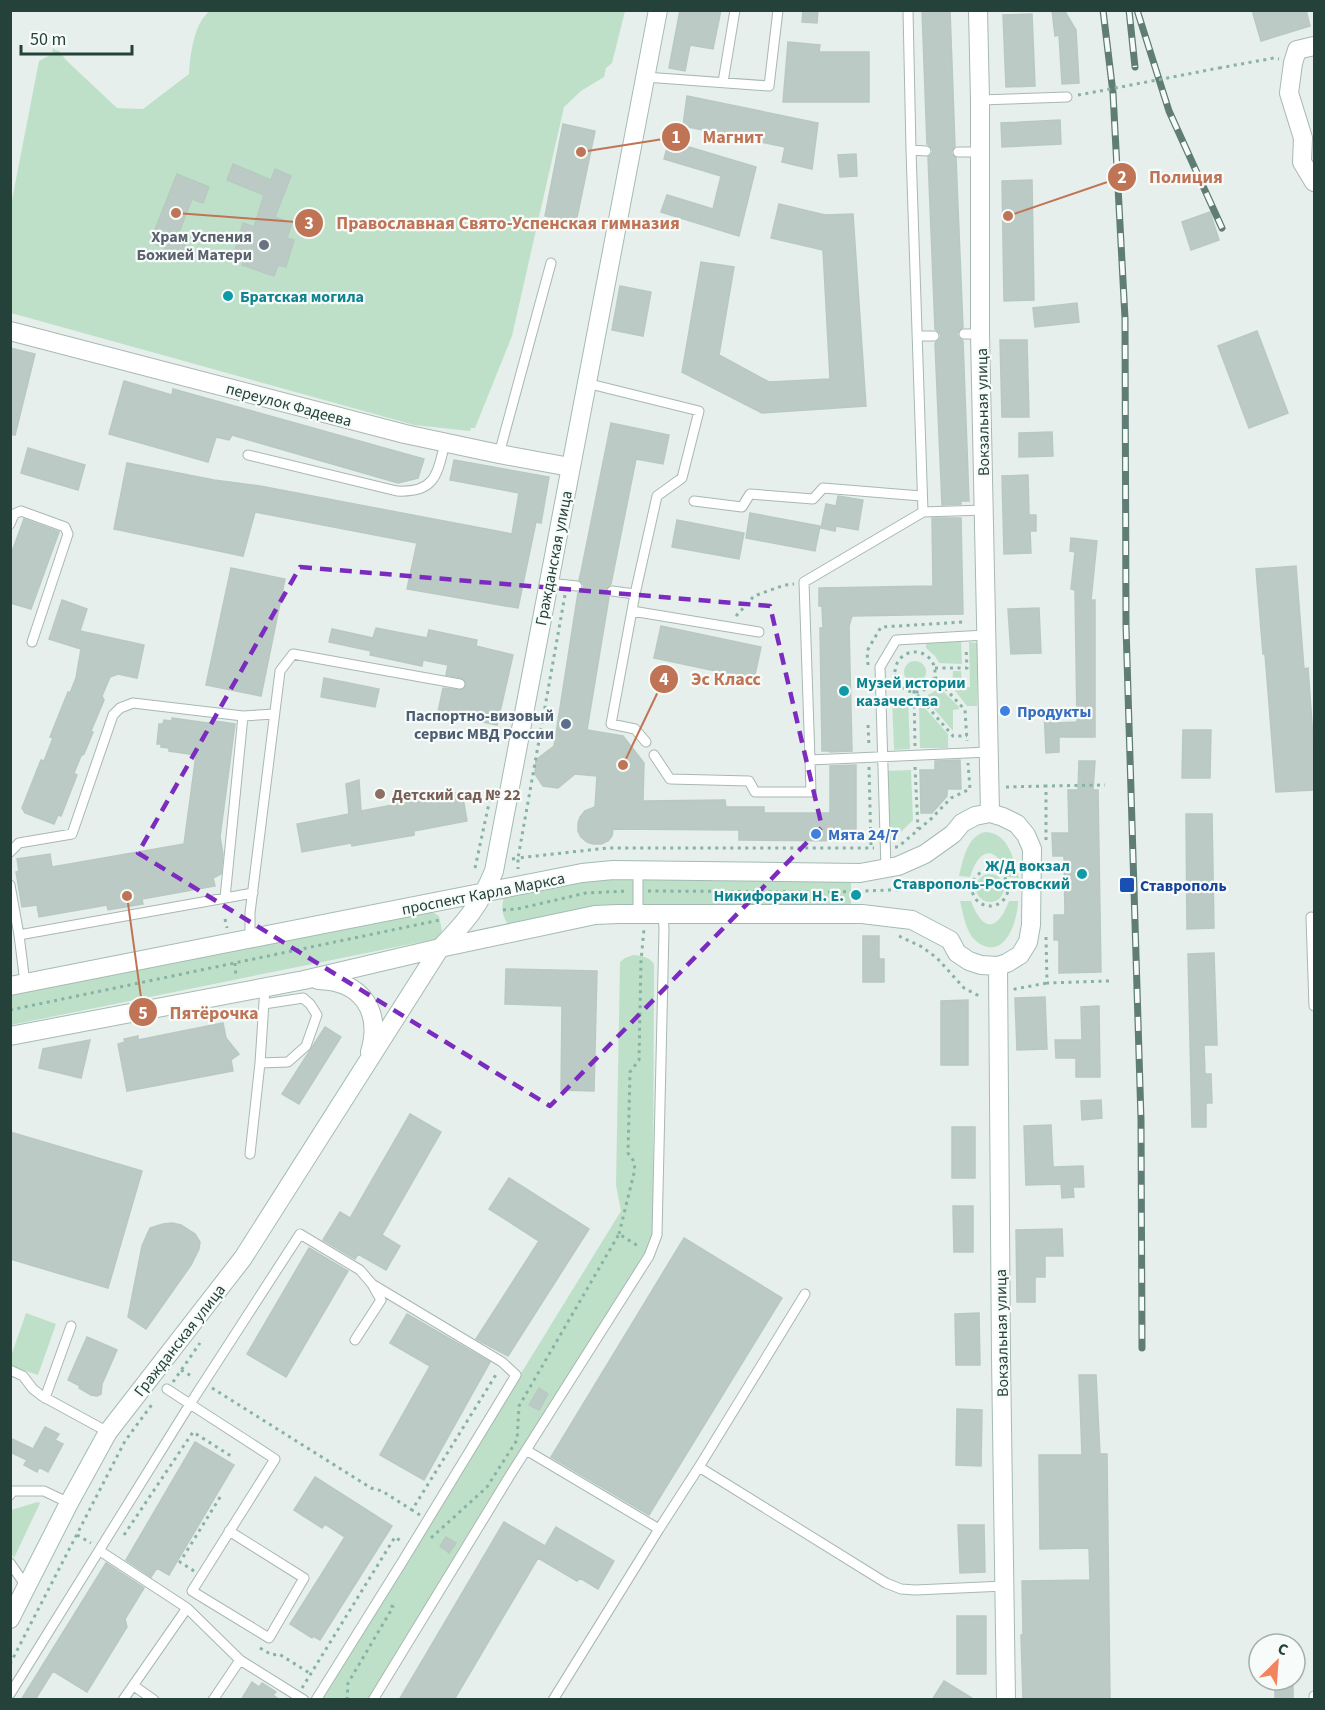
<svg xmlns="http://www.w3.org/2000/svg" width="1325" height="1710" font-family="'Source Sans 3',sans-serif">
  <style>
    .green { fill: #bfe0c8 }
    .building { fill: #bbcac4; stroke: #b8c9c2; stroke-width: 1.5 }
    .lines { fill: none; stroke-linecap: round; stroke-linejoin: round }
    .lane-casing { stroke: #a8b8b2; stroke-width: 11 }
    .street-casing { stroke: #a8b8b2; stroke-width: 20 }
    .secondary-casing { stroke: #a4bbb3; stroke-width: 20 }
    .path { stroke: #86b3a5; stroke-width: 3; stroke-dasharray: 3 4.5; stroke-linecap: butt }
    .lane { stroke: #fff; stroke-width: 9 }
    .street { stroke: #fff; stroke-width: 18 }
    .secondary { stroke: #fff; stroke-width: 18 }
    .rail-casing { stroke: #5f7d75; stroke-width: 7 }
    .rail { stroke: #f7fbf9; stroke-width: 4.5; stroke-dasharray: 14; stroke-linecap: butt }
    .path-bridge { stroke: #86b3a5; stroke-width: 3; stroke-dasharray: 3 4.5; stroke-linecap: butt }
    .marked { fill: none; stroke: #7b2cbf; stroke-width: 4.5; stroke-dasharray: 12 8; stroke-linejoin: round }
    .worship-dot { fill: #6b7280; stroke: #f7fbf9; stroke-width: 2 }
    .culture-dot { fill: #0f9aa8; stroke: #f7fbf9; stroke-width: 2 }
    .shop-dot { fill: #3f7fe0; stroke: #f7fbf9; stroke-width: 2 }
    .service-dot { fill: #5c6f8a; stroke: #f7fbf9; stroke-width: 2 }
    .education-dot { fill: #8d6e63; stroke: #f7fbf9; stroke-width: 2 }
    .transit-dot { fill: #1a4fb4; stroke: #f7fbf9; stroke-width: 2 }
    .labels { text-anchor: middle; stroke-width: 4.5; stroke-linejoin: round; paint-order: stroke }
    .worship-label { font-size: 16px; font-weight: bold; fill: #5b616d; stroke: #f7fbf9; text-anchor: end }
    .culture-label { font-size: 16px; font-weight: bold; fill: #0d838f; stroke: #f7fbf9; text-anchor: start }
    .street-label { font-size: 16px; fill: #24423a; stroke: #f7fbf9 }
    .shop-label { font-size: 16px; font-weight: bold; fill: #366cbe; stroke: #f7fbf9; text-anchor: start }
    .service-label { font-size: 16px; font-weight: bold; fill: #4e5e75; stroke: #f7fbf9; text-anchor: end }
    .education-label { font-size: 16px; font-weight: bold; fill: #785e54; stroke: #f7fbf9; text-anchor: start }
    .transit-label { font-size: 16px; font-weight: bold; fill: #164399; stroke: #f7fbf9; text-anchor: start }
    .leader { fill: none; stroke: #c07456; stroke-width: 2 }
    .callout-dot { fill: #c07456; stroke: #f7fbf9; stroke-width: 2 }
    .mark-label { font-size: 18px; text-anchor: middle; font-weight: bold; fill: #fff }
    .callout-label { font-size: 18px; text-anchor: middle; font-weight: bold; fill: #c07456; stroke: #f7fbf9; stroke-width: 4.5; stroke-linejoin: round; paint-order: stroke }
  </style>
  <rect width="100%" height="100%" fill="#e6efeb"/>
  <path class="green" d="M210 11H625L612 63 606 68 604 77 581 91 564 107 512 336 475 428H471L470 431 414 425 11 313V205L39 61 52 54 53 48 57 51 58 50 67 61 117 108 143 109 189 74C190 56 194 22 210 11Z
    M961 640 962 664 939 663 935 656 926 648V641Z
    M969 642 978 643 977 706H967L952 687 953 671H961L962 687H970Z
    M904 672a11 11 0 1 1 22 0a11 11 0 1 1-22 0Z
    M940 688 959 707V709L953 710V731L928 702V695Z
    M892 697H908L910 749 894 750Z
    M919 707H924L948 734V748H920Z
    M911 770 913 820 895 838 889 839 885 771Z
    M985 832C1009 833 1013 858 1019 878L1007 877C998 846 980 845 970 877L959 876C963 860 967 836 985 832Z
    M976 888a14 14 0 1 1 28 0a14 14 0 1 1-28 0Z
    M617 877 851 880V907L615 905 591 907 508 924C502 916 501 907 504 897L584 880Z
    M960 901H971C982 931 997 933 1009 901H1018C1018 916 1009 951 988 947 982 946 976 942 972 937 965 927 963 913 960 901Z
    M429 910 439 916 442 931 436 939 11 1025 10 994Z
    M633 955C642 956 648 956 654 964L653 1239 647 1253 372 1699 320 1700 621 1211 616 1185 620 962 625 958Z
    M26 1313 56 1324 38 1375 11 1366V1356Z
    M38 1502 40 1503 14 1558 11 1553V1510Z"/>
  <path class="building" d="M680 10H721L713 49 690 45 685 71 669 68Z
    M803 10H818L817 23 802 22Z
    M922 10H950L955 146 951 153 956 158 963 328 959 330 957 335 959 338 963 341 969 501H961V504L942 505 935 343 939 340 941 335 939 332 935 329 928 157 931 155 933 151 930 146 927 144Z
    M1052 10H1064L1076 30 1079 83 1062 84 1059 35 1055 36Z
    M1252 10H1306L1310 26 1261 41Z
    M1032 14 1035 86 1006 87 1003 15Z
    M788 42 820 45 819 52H869V102H783Z
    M687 96 818 123 812 169 782 162 785 147 683 126Z
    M1060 120 1061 144 1002 147 1001 123Z
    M563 124 595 131 576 222 545 216Z
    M669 141 756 167 739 236 661 212 667 195 713 209 721 176 664 159Z
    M856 154 857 176 840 177 838 155Z
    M233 164 271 180 275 169 291 176 275 217 292 223 287 238 294 240 286 267 278 265 274 276 242 265 246 254 235 250 243 223 254 227 264 195 227 180Z
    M177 174 209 187 203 203 192 199 178 235 188 239 182 255 150 242Z
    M1032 180 1034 300 1004 301 1002 181Z
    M779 204 825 215 853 214 866 406 762 413 682 372 701 262 734 267 719 355 769 382 830 379 823 250 771 238Z
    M1210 212 1219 240 1191 250 1182 222Z
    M620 286 651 292 643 336 612 330Z
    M1077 303 1079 322 1035 327 1033 308Z
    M1257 331 1288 413 1249 428 1218 346Z
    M1000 340H1027L1029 417H1002Z
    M10 348 35 354 15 435 10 434Z
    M124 381 172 395 173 389 424 459 418 478 398 483 232 435 229 440 216 437 208 462 109 434Z
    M611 423 669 435 663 464 636 459 611 584 605 590 606 594 609 597 587 730 623 736 644 763 643 801 725 800 726 807H764V813H830V766L856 765V841L739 840V830L613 829 612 836 608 841 601 844H593L587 842 581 837 578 831V823L580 817 585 811 595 807 597 776 575 774 558 788 543 786 535 774 536 760 554 746 578 593 582 590 584 587 583 583 579 580 581 572Z
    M1052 432 1053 456 1019 457V433Z
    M28 448 85 465 78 490 21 473Z
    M454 460 549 477 541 523 536 522 518 608 407 589 417 543 255 512 243 556 114 529 127 463 214 480 260 486 512 534 519 493 450 480Z
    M1028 475 1029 515H1036V531H1030L1031 553 1004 554 1002 476Z
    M838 496 863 500 858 530 836 526 835 531 821 528 826 504 836 506Z
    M750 513 820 526 815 551 746 538Z
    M932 518H961L963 614 852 616 849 626 852 751 830 752V751H822L820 628H823L822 606H819V588L933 586Z
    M24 519 59 532 31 609 10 603V557Z
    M677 520 744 533 739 559 672 547Z
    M1071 538 1097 541 1091 600H1095V737H1059V752L1046 753 1044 709 1055 723 1077 722 1075 590 1071 589 1075 552 1070 551Z
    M1296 566 1304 669 1308 668 1314 752V790L1276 792 1265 654H1263L1256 569Z
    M231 568 285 579 261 696 206 685Z
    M62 600 87 609 80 631 144 645 137 678 118 674 110 677 102 696 104 700 91 731 93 732 84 754 81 756 74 773 77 775 61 816 58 815 54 824 25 813 22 808 41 760 44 761 53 738 50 737 68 692 70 693 76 678 81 649 49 639Z
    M1039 608 1041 653 1011 654 1008 609Z
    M661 626 761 647 754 679 654 658Z
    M376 628 427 638 429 630 477 640 476 646 513 655 497 725 438 712 443 688 462 690 466 686 464 679 446 675 448 665 423 660 422 666 370 655 371 651 329 642 332 629 373 638Z
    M324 678 379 689 375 707 321 697Z
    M172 718 215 724V721L235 724 220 837 223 854 221 874 213 878 215 886 142 899 143 904 108 910 107 905 39 917 37 905 22 907 16 872 19 871 17 859 50 854 52 867 184 844 196 755 169 751V748L161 747V744H157L159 724H163L164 720 172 721Z
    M1183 730H1211L1210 778H1182Z
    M960 760 961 789H947V796L932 813H921L920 770H935V761Z
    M1079 761H1095L1093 790H1098L1101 972 1059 973V940H1054V915H1065L1064 856H1053L1052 833H1069L1068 790H1078Z
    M359 780 361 811 462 792 467 821 414 831V835L352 846 351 843 302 852 297 824 349 814 346 784Z
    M1186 814H1212L1214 928 1187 929Z
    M863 936H879V959H884V982H863Z
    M1214 953 1217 1045H1204L1205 1074H1211L1212 1103H1206V1127H1192L1188 954Z
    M506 969 597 971 594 1091 561 1090 562 1006 505 1004Z
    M1045 997 1047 1049 1017 1050 1015 998Z
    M968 1000V1065H941V1001Z
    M1099 1006 1100 1077H1076V1058H1056L1055 1040H1082L1081 1007Z
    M223 1023 226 1038 239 1054 231 1060 233 1071 127 1091 118 1044 125 1042 124 1039 138 1036V1040Z
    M325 1027 341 1037 299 1104 282 1094Z
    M90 1040 81 1078 39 1068 43 1049Z
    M1101 1100 1102 1118 1082 1120 1081 1101Z
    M410 1114 441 1132 382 1235 400 1246 386 1270 358 1254 355 1259 323 1240 340 1212 350 1218Z
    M1051 1125 1053 1167 1083 1166 1084 1187H1073L1074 1197 1062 1198 1061 1184 1026 1185 1024 1126Z
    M952 1127H975V1178H952Z
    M10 1132 142 1171 108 1288 10 1259Z
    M509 1178 589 1229 508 1356 476 1339 539 1241 489 1209Z
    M953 1206H973V1252H954Z
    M172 1223 181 1225 195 1234 200 1242 199 1249 191 1265 146 1329 128 1317 142 1246 150 1228 163 1224Z
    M1062 1229 1063 1256H1045V1277H1035V1302H1017L1016 1230Z
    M684 1238 782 1298 649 1515 551 1457Z
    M309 1248 348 1271 286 1377 247 1354Z
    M979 1313 980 1365H956L955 1314Z
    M407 1314 490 1362 424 1480 380 1455 430 1366 390 1343Z
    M87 1337 117 1350 102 1384 101 1394 97 1396 91 1395 79 1388 80 1386 68 1380Z
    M1079 1375H1096L1100 1454H1107L1110 1700H1023L1021 1635H1023L1022 1581 1090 1580 1089 1548 1040 1549 1039 1455H1082Z
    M539 1388 548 1394 539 1410 529 1405Z
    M957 1409 982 1410 981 1466 956 1465Z
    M45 1427 59 1434 55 1440 63 1444 48 1472 39 1467 37 1472 24 1465 27 1460 10 1452V1438L33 1449Z
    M195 1442 234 1465 169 1575 157 1568 151 1577 126 1560Z
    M315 1477 392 1526 320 1640 313 1636 312 1638 290 1624 345 1537 325 1524 322 1528 294 1510Z
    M504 1522 545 1546 556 1527 614 1561 598 1589 580 1578 577 1581 538 1558 454 1700H399Z
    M958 1525H984L985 1572 960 1573Z
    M446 1537 456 1543 449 1553 440 1546Z
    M106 1563 144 1588 125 1619 127 1627 87 1692 53 1671 35 1700H21Z
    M957 1616H986V1674H957Z
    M1275 1680H1293V1699H1275Z
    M944 1681 975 1700H932Z
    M252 1682 259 1687 262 1683 276 1692 273 1695 280 1700H241Z"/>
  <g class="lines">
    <defs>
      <path id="lane" d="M908 10 911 150 923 512 984 510
        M645 77 769 86 778 10
        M723 82 735 10
        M980 100 1067 97
        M911 150 926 151
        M958 152H980
        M964 334H980
        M917 336H934
        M586 383 699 411 682 478 657 496 635 594
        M499 454 551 263
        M248 455 397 491C435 493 437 475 445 443
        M694 501 742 507 750 494 813 499 823 488 921 496
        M923 512 804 582 810 760 989 752
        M10 524 14 514 21 511 65 527 68 534 32 642
        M548 583 577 586
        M612 591 635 594 611 724 635 729 646 742
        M632 611 759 632
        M654 755 670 779 749 781 755 792H811L810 760
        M10 852 19 843 72 834 113 715 120 708 133 703 243 716 274 714
        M886 869 880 667 896 640 986 635
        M638 870V914
        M10 885 19 935
        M225 898 243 716
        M1311 917 1314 1006
        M250 939V913L280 671 293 654 460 684
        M25 983 19 935 253 893
        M260 1063 288 1062 306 1046 317 1015 310 1004 303 998 264 1004
        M250 1154 260 1063 265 987
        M10 1370 23 1376 33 1389 42 1396 108 1432
        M167 1389 190 1404 300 1234 360 1270 372 1284 381 1300 355 1340
        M45 1398 71 1326
        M526 1450 659 1529 553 1700
        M699 1467 805 1294
        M10 1495 13 1491H44L69 1503
        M659 1529 699 1467 886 1583 901 1589 915 1590 1005 1586
        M100 1551 187 1608 123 1700
        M10 1563 26 1586
        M187 1608 240 1660
        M134 1686 154 1700
        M10 1694 190 1404 275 1459 192 1591 269 1638 304 1578 229 1531
        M213 1700 240 1660 304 1700
        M316 1700 404 1559 516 1375 502 1362 372 1284
        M373 1700 509 1477 649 1256 657 1235 664 929 663 914
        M1314 1700V1696"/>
      <path id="street" d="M978 10 980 100V334L990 813
        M1314 46 1297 50 1293 63 1289 93 1303 138 1302 162 1314 182
        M10 331 405 434 499 454 570 467"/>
      <path id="secondary" d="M998 966 1001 1357 1006 1700
        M318 980C362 981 382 1011 370 1052
        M10 986 582 873 613 870 860 873 898 866 925 854 953 834 962 823 975 816 990 813 1003 817 1017 824 1026 835 1032 849 1031 925 1028 942 1020 955 1007 963 998 966 981 965 969 961 957 953 950 940 912 920 862 914H618L595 915 440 948 304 980 10 1036
        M10 1619 69 1503 108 1432 243 1258 440 948C465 923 480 905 494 871L658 10"/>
    </defs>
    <use href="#lane" class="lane-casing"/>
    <use href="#street" class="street-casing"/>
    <use href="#secondary" class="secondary-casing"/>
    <path class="path" d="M1219 68 1274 58 1279 59
      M1078 95 1100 91
      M565 595 518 858 607 848H874
      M736 616 754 596 785 585 794 584
      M895 672a20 20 0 1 1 40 0a20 20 0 1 1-40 0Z
      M868 665 867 651 881 627 964 622
      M935 668H967L966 648
      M935 677 965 710 967 741
      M868 725 869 746
      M915 746 914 691 953 736H967
      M869 767 871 848
      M915 767 918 829
      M1006 787 1046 786
      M1046 840V786L1105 785
      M895 847H898L932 818 951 798 970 789 968 763
      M512 859 518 858V869
      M475 868 491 794
      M972 888a18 18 0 1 1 36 0a18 18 0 1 1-36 0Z
      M1048 886 1064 883
      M954 888 972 887
      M648 891 839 892 941 888
      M503 910 517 909 586 893 627 891
      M225 919 227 928
      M899 936 922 947 937 958 964 988 981 997
      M1046 937 1047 983 1109 981
      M235 963 236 978
      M1014 990 1015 989 1047 983
      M10 1010 440 920
      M619 1234 635 1169 633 1160 628 1153 630 1072 639 1060 641 961 644 929
      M181 1370 193 1377
      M173 1382 200 1343
      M212 1388 371 1488 382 1491 412 1510
      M420 1515 412 1510 497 1373
      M77 1535 91 1543
      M124 1535 193 1432 231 1456
      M431 1538 487 1487 517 1440 519 1406 619 1234 638 1246
      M194 1571 180 1562 222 1494
      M260 1648 272 1655 279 1654 311 1674
      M10 1664 125 1441 153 1403
      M302 1688 395 1537 402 1542
      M347 1700 348 1683 393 1607 389 1604"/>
    <use href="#lane" class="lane"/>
    <use href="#street" class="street"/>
    <use href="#secondary" class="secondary"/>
    <defs>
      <path id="rail" d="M1103 10 1113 93 1125 318 1126 626 1141 1120 1142 1348
        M1129 10 1135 67
        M1137 10 1169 111 1222 228"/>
    </defs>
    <use href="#rail" class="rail-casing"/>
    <use href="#rail" class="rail"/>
    <path class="path-bridge" d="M1100 91 1219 68"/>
  </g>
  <path class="marked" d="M300 567 770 606 822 827 550 1106 138 853Z"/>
  <circle class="worship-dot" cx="264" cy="245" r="6"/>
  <g class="culture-dot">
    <circle cx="228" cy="296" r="6"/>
    <circle cx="844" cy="691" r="6"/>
    <circle cx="1082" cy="874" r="6"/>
    <circle cx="856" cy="895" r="6"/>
  </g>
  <g class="shop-dot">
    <circle cx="1005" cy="711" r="6"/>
    <circle cx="816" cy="834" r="6"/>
  </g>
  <circle class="service-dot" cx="566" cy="724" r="6"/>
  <circle class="education-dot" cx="380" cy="794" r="6"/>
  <rect class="transit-dot" x="1119" y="877" width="16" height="16" rx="3"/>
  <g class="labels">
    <g class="worship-label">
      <text x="252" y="242">Храм Успения<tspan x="252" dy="18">Божией Матери</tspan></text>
    </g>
    <g class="culture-label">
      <text x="240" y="302">Братская могила</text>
      <text x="856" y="688">Музей истории<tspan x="856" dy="18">казачества</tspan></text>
      <text x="1070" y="871" text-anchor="end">Ж/Д вокзал<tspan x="1070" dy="18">Ставрополь-Ростовский</tspan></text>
      <text x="844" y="901" text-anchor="end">Никифораки Н. Е.</text>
    </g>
    <g class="street-label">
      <text transform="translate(289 404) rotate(15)" y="6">переулок Фадеева</text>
      <text transform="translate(982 412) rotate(-91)" y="6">Вокзальная улица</text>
      <text transform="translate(553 558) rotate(-79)" y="6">Гражданская улица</text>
      <text transform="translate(483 893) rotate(-11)" y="6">проспект Карла Маркса</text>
      <text transform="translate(1001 1333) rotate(-91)" y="6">Вокзальная улица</text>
      <text transform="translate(179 1340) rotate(-52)" y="6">Гражданская улица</text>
    </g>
    <g class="shop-label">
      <text x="1017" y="717">Продукты</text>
      <text x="828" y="840">Мята 24/7</text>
    </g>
    <g class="service-label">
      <text x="554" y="721">Паспортно-визовый<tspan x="554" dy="18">сервис МВД России</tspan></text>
    </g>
    <g class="education-label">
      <text x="392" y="800">Детский сад № 22</text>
    </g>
    <g class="transit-label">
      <text x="1140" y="891">Ставрополь</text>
    </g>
  </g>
  <path class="leader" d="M581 152L676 137M1008 216L1122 177M176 213L309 223M623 765L664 679M127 896L143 1012"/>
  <g class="callout-dot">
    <circle cx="581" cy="152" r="6"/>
    <circle cx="1008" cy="216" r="6"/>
    <circle cx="176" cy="213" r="6"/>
    <circle cx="623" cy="765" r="6"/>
    <circle cx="127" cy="896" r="6"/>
    <circle cx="676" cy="137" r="15"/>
    <circle cx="1122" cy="177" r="15"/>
    <circle cx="309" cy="223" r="15"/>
    <circle cx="664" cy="679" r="15"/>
    <circle cx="143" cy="1012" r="15"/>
  </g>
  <g class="mark-label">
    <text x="676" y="143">1</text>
    <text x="1122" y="183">2</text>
    <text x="309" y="229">3</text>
    <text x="664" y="685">4</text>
    <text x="143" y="1019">5</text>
  </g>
  <g class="callout-label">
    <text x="733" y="143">Магнит</text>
    <text x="1186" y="183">Полиция</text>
    <text x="508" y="229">Православная Свято-Успенская гимназия</text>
    <text x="726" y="685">Эс Класс</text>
    <text x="214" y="1019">Пятёрочка</text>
  </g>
  <rect width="1325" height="1710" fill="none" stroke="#24423a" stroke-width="24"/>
  <g transform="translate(1277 1662) rotate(25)"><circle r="28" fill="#f7fbf9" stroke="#a3b1ad" stroke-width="1.5"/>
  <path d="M0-4.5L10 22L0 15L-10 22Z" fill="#f4845f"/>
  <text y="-9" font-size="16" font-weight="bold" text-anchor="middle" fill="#24423a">С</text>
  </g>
  <path d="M21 45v9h111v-9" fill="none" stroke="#24423a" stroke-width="3"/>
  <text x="30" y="45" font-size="18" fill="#24423a" stroke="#f7fbf9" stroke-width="4.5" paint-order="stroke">50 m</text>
</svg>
